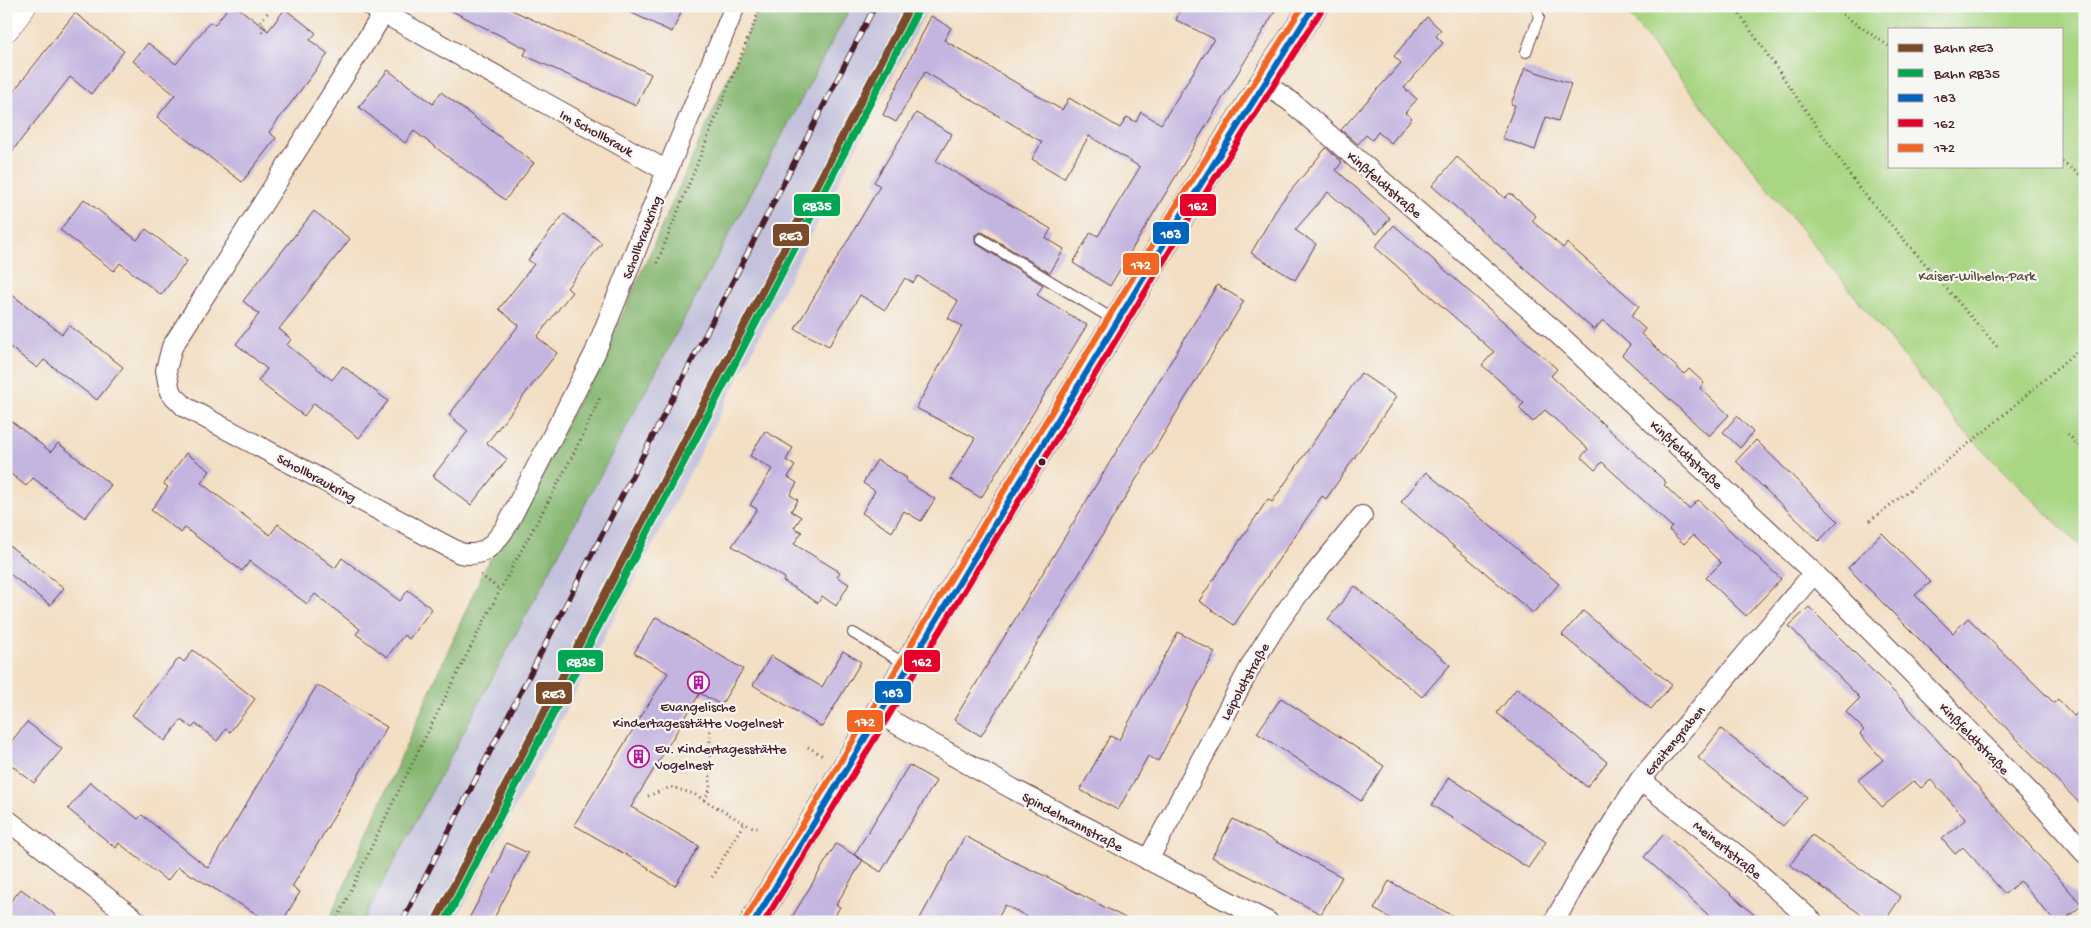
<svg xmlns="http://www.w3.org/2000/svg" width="2091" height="928" font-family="'Gochi Hand',sans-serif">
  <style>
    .industrial { fill: #c3c1db }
    .green { fill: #a9d683; stroke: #7a7a57; fill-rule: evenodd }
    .forest { fill: #86b771; stroke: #686b4e }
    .building { fill: #c4b5e0 }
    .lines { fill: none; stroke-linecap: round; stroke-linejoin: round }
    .lane-casing { stroke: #633c42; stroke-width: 12 }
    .street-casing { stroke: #633c42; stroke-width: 22 }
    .secondary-casing { stroke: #633c42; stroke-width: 29 }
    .path { stroke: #633c42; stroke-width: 3; stroke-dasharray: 1 4; stroke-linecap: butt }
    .lane { stroke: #fff; stroke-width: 10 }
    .street { stroke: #fff; stroke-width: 20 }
    .secondary { stroke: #fff; stroke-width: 28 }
    .rail-casing { stroke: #4a1f2b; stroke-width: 5.5 }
    .rail { stroke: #f6f6f2; stroke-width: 4; stroke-dasharray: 11; stroke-linecap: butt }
    .bus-1-casing { stroke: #f6f6f2; stroke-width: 10 }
    .bus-2-casing { stroke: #f6f6f2; stroke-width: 10 }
    .bus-3-casing { stroke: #f6f6f2; stroke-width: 10 }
    .bus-1 { stroke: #0065bd; stroke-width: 6 }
    .bus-2 { stroke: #e4002b; stroke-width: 6 }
    .bus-3 { stroke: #f26522; stroke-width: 6 }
    .rail-1-casing { stroke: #f6f6f2; stroke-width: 11 }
    .rail-2-casing { stroke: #f6f6f2; stroke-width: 11 }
    .rail-1 { stroke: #7a4b2a; stroke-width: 8 }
    .rail-2 { stroke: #00a651; stroke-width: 8 }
    .bus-dot { fill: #4a1f2b; stroke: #f6f6f2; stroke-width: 2 }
    .labels { text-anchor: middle; stroke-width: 4.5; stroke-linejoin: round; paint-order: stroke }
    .street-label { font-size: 14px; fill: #4a1f2b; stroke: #f6f6f2 }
    .park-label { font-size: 14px; fill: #624d41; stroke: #f6f6f2 }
    .poi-label { font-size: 14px; fill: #4a1f2b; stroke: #f6f6f2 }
    .line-badge { stroke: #f6f6f2; stroke-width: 2 }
    .badge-label { font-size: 14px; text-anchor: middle; font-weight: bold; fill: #fff }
  </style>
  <rect width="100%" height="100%" fill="#f6f6f2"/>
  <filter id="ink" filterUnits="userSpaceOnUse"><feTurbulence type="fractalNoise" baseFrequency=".02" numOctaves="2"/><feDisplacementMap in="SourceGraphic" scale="10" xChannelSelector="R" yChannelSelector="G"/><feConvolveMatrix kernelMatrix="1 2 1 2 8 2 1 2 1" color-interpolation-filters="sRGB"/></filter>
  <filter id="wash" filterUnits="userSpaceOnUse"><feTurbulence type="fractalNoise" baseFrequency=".0096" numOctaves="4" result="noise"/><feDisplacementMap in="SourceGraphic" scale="20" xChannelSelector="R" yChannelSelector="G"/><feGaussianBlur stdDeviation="1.12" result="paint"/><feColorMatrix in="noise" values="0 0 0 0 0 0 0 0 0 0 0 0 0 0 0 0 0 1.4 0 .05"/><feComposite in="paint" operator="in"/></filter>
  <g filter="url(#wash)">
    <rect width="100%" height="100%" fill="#f3dfc4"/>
    <path class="industrial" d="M851 6H929L659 533 455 922H362Z"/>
    <path class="green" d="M1622 6H2085V551L1960 427ZM1890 29H2062V166H1890Z"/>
    <path class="forest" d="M760 6H851L362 922H328L482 574 604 356Z"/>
    <g id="blocks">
      <path class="building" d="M229 6H236L268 31 285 9 316 33 310 40 328 54 269 132 276 138 242 182 157 117 175 95 133 61 148 43 176 64 210 22 215 25Z
        M442 6H503L651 74 636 106 524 55 527 49Z
        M617 6H666L681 13 672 32Z
        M1182 6H1278L1110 286 1073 263 1091 232 1098 236 1140 167 1089 136 1064 178 1032 159 1042 142 925 72 896 122 883 115 931 16 951 28 944 40 1062 110 1069 98 1120 128 1127 117 1136 122 1141 112 1161 124 1214 39 1176 20Z
        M75 13 124 51 91 94 70 77 6 159V101Z
        M1427 17 1441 30 1436 36 1443 43 1404 88 1417 99 1405 113 1412 118 1391 143 1378 132 1372 140 1366 135 1358 144 1341 130 1401 63 1394 56Z
        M1525 68 1571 84 1558 121 1546 117 1535 150 1502 138 1515 105 1511 104Z
        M388 70 433 104 441 92 534 163 505 200 414 131 405 143 359 107Z
        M916 113 952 134 936 161 1051 229 1046 238 1064 249 1050 273 984 233 981 232 975 235V243L1043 285 1037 295 1087 325 981 498 950 479 975 438 916 408 962 326 948 318 958 301 918 276 913 283 905 278 885 310 860 295 829 346 795 329 880 186 874 182Z
        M1326 148 1342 162 1336 170 1390 218 1377 234 1328 192 1295 230 1316 244 1295 280 1251 253 1279 205Z
        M1457 157 1505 198 1510 193 1536 216 1532 221 1563 248 1567 243 1639 306 1631 316 1645 329 1641 334 1684 374 1689 369 1704 383 1700 388 1729 415 1709 436 1622 355 1630 345 1603 320 1594 330 1432 186Z
        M84 199 137 240 146 229 187 261 161 295 120 263 114 271 60 230Z
        M314 211 350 239 279 329 291 339 287 345 332 380 343 366 388 401 359 438 314 403 304 416 258 381 267 369 236 344 259 314 243 301Z
        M564 214 602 243 567 288 572 292 537 337 557 353 487 443 507 459 471 505 433 476 468 431 449 415 519 325 499 309 534 264 528 260Z
        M1394 225 1557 369 1551 376 1666 482 1664 485 1689 509 1698 500 1781 579 1746 616 1706 578 1721 563 1693 535 1684 544 1669 530 1672 527 1602 462 1595 470 1581 457 1588 449 1545 410 1533 422 1519 408 1524 403 1482 365 1494 352 1375 247Z
        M1217 285 1244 301 981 736 954 720Z
        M6 290 62 334 69 325 123 367 97 400 44 360 37 368 6 344Z
        M1361 373 1396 397 1326 499 1322 496 1234 625 1199 601 1268 499 1272 502Z
        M1737 416 1753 432 1740 448 1723 432Z
        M6 417 51 452 58 443 111 485 85 518 33 478 26 486 6 470Z
        M765 431 793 448 786 460 795 466 788 477 797 483 790 495 798 500 791 511 801 517 794 528 802 532 794 544 840 572 837 577 849 584 836 606 822 596 818 603 783 581 785 578 732 546 757 509 750 505 772 469 750 456Z
        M1756 440 1838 521 1819 541 1736 461Z
        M186 453 210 471 201 483 270 535 278 524 335 568 342 558 400 601 408 590 432 609 409 639 404 635 387 657 356 634 360 629 315 594 307 604 250 561 242 571 185 528 181 533 151 510 168 487 164 484Z
        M877 460 907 478 906 481 935 499 921 521 904 511 892 532 862 513 875 491 863 483Z
        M1426 472 1559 584 1533 613 1401 502Z
        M1882 533 1931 582 1915 595 1953 633 1968 618 2054 703 2058 699 2074 716 2085 707V809L1952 672 1848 568Z
        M6 543 64 588 50 605 6 571Z
        M1355 586 1450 665 1422 697 1328 619Z
        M1809 607 1901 699 2082 905 2062 922H2055L2020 881 2005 894 1963 847 1955 854 1942 839 1966 819 1931 780 1921 788 1914 781 1882 807 1858 780 1883 760 1860 734 1864 730 1846 712 1860 698 1789 626Z
        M1583 611 1672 685 1651 709 1562 635Z
        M656 617 743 669 721 705 700 693 631 807 699 846 675 886 648 869 649 868 574 825 668 673 634 653Z
        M1178 632 1215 652 1158 761 1148 756 1118 810 1080 790 1110 736 1119 740Z
        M193 650 255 699 230 732 226 729 217 741 196 724 192 728 181 720 165 741 132 715 179 658 184 662Z
        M843 651 861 662 822 727 753 685 771 656 822 687Z
        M317 685 387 727 292 887 300 892 282 922H270L178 867 167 881 119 843 116 848 68 809 90 782 138 819 142 815 208 868Z
        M1517 688 1607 762 1587 787 1497 713Z
        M1281 698 1384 766 1361 801 1257 733Z
        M27 722 62 749 34 783 6 761V748Z
        M1721 729 1807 797 1783 826 1698 758Z
        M909 765 936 781 881 872 854 855Z
        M1449 777 1546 842 1528 868 1432 805Z
        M1233 819 1342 877 1321 914 1212 857Z
        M1664 834 1699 865 1762 922H1716L1693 901 1644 857Z
        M1812 835 1901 897 1884 922H1872L1790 865Z
        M965 836 1006 858 1045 876 1133 922H1037L1005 905 996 922H918Z
        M506 843 528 853 492 922H467L494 872Z
        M836 844 863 860 836 905 840 907 831 922H789Z
        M1389 881 1464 922H1397L1374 909Z
        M21 889 47 908 63 922H6V907Z"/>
    </g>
  </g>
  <g filter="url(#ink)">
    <use href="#blocks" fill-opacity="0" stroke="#633c42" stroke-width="1"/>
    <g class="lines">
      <defs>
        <path id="lane" d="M1526 52 1539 17 1536 6
          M981 239 1116 321
          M853 633 907 665"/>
        <path id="street" d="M371 6 667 171
          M383 14 172 347 166 370 170 392 185 407 460 553C483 558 493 546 506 527L595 353 667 171 735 6
          M1263 83 1290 101 1557 333 1814 573 2038 801 2085 853
          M879 714 1013 789 1268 922
          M1640 780 1747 863 1813 922
          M6 819 138 922
          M1148 860 1253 662 1275 627 1299 593 1362 516
          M1554 922 1583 870 1640 780 1814 573"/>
        <path id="secondary" d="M6 27 22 6
          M754 922C855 750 960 580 1064 409 1146 274 1226 137 1314 6"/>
      </defs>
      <use href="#lane" class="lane-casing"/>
      <use href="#street" class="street-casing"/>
      <use href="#secondary" class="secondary-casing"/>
      <path class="path" d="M1734 6 1859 188 1999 349
        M1830 6 1890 47
        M262 32 266 26 260 22 273 6
        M2062 162 2085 178
        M657 263 761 6
        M2068 434 2085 453
        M1870 521 1991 426 2085 344
        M481 575 500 590
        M808 747 823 756
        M648 796 671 787 694 794 749 826 758 828
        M704 800 710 790V726L704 718
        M712 877 744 823
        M336 922C388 810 444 699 500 590 534 525 572 463 601 395"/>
      <use href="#lane" class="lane"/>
      <use href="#street" class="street"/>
      <use href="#secondary" class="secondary"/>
      <defs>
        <path id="rail" d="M402 922 875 6"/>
      </defs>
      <use href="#rail" class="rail-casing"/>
      <use href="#rail" class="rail"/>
      <defs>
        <path id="bus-1" d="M754 922 1187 206 1314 6"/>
        <path id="bus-2" d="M764 922 1194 211 1321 11"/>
        <path id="bus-3" d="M746 918 1179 201 1303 6"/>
      </defs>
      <use href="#bus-1" class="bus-1-casing"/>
      <use href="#bus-2" class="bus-2-casing"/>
      <use href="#bus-3" class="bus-3-casing"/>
      <use href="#bus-1" class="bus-1"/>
      <use href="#bus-2" class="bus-2"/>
      <use href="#bus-3" class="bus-3"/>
      <defs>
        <path id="rail-1" d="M435 922 910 6"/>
        <path id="rail-2" d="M445 922 918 10"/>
      </defs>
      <use href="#rail-1" class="rail-1-casing"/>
      <use href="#rail-2" class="rail-2-casing"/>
      <use href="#rail-1" class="rail-1"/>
      <use href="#rail-2" class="rail-2"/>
    </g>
  </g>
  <defs>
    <symbol id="building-ring" viewBox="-11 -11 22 22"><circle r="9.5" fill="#f6f6f2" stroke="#b5179e" stroke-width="1.5"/><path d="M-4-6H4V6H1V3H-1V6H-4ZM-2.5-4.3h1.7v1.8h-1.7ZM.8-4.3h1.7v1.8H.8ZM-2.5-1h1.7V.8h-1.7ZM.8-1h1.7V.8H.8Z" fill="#b5179e"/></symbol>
  </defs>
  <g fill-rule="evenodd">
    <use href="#building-ring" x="686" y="670" width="25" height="25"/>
    <use href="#building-ring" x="626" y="744" width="25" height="25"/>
  </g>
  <circle class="bus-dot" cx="1042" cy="462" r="4.5"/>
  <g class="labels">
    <g class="street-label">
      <text transform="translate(597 132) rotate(29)" y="5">Im Schollbrauk</text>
      <text transform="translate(1385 184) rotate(41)" y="5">Kinßfeldtstraße</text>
      <text transform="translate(641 237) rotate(-69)" y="5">Schollbraukring</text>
      <text transform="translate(1687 454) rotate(43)" y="5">Kinßfeldtstraße</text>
      <text transform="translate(317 477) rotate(28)" y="5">Schollbraukring</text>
      <text transform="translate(1244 681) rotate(-61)" y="5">Leipoldtstraße</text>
      <text transform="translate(1975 738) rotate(46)" y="5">Kinßfeldtstraße</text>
      <text transform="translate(1674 740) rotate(-50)" y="5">Graitengraben</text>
      <text transform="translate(1073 821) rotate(28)" y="5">Spindelmannstraße</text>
      <text transform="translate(1728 849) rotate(39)" y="5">Meinertstraße</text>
    </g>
    <g class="park-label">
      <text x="1977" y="280">Kaiser-Wilhelm-Park</text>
    </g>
    <g class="poi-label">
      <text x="698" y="711">Evangelische<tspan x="698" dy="16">Kindertagesstätte Vogelnest</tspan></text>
      <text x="655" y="753" text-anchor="start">Ev. Kindertagesstätte<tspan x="655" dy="16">Vogelnest</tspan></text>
    </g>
  </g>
  <g class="line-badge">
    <rect x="1179" y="193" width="38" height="24" rx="5" fill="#e4002b"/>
    <rect x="793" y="193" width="48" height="24" rx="5" fill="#00a651"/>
    <rect x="1152" y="221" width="38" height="24" rx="5" fill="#0065bd"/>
    <rect x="772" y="223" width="38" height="24" rx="5" fill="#7a4b2a"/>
    <rect x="1122" y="252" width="38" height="24" rx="5" fill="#f26522"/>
    <rect x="557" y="649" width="47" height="24" rx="5" fill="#00a651"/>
    <rect x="903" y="649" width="38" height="24" rx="5" fill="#e4002b"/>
    <rect x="874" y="680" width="38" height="24" rx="5" fill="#0065bd"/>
    <rect x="535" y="681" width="38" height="24" rx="5" fill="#7a4b2a"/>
    <rect x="846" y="709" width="38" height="24" rx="5" fill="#f26522"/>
  </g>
  <g class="badge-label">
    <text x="1198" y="210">162</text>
    <text x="817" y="210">RB35</text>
    <text x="1171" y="238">183</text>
    <text x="791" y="240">RE3</text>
    <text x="1141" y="269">172</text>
    <text x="581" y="666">RB35</text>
    <text x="922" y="666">162</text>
    <text x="893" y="697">183</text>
    <text x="554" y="698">RE3</text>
    <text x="865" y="726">172</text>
  </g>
  <rect width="2091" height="928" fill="none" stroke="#f6f6f2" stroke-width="25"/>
  <rect x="1888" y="28" width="175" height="140" fill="#f6f6f2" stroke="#b1a0a2"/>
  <rect x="1898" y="44" width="25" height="8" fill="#7a4b2a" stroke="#b1a0a2"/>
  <text x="1934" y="52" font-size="15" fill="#4a1f2b">Bahn RE3</text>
  <rect x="1898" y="69" width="25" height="8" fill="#00a651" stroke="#b1a0a2"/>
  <text x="1934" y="78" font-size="15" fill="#4a1f2b">Bahn RB35</text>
  <rect x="1898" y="94" width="25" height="8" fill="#0065bd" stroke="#b1a0a2"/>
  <text x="1934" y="102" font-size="15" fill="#4a1f2b">183</text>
  <rect x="1898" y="119" width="25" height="8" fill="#e4002b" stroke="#b1a0a2"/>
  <text x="1934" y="128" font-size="15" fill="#4a1f2b">162</text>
  <rect x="1898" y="144" width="25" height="8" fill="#f26522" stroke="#b1a0a2"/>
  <text x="1934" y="152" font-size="15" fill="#4a1f2b">172</text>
</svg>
